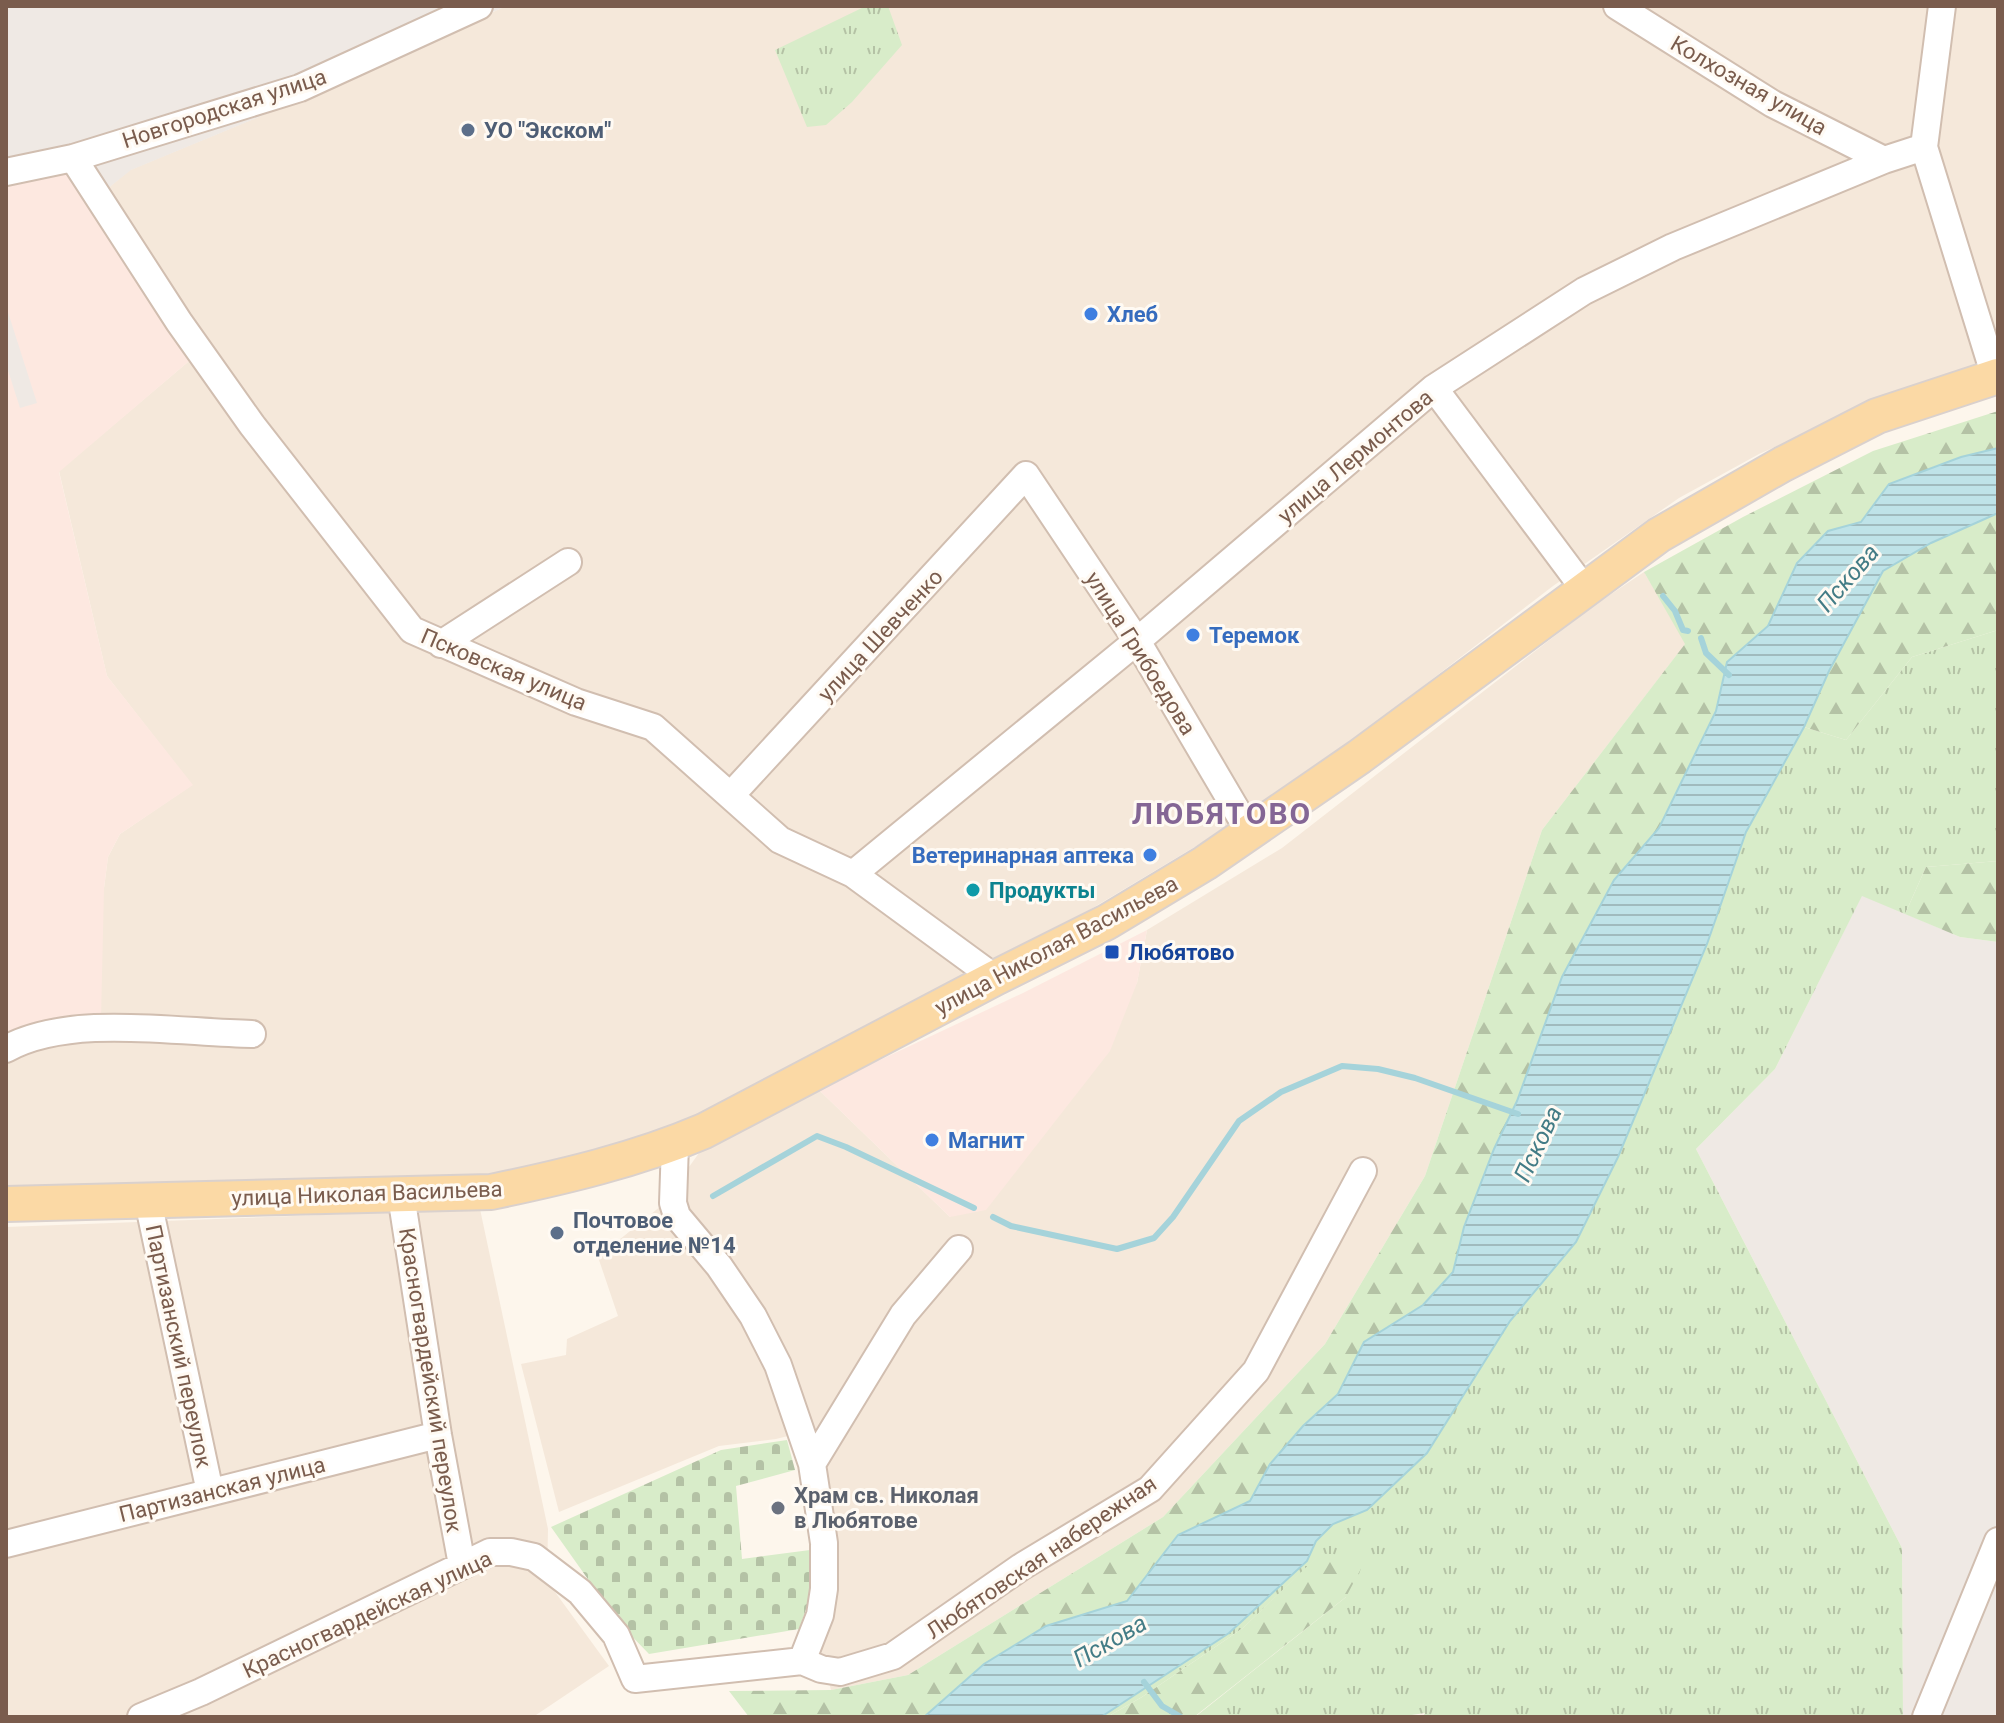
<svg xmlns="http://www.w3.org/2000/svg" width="2004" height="1723" font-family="Roboto,sans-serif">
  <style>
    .residential { fill: #f5e8da }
    .commercial { fill: #fde8e0 }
    .industrial { fill: #efe9e4 }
    .grass { fill: url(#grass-tufts) }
    .forest { fill: url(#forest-firs) }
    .cemetery { fill: url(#cemetery-stones) }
    .water { fill: url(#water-rules); stroke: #a5d3da; stroke-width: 2 }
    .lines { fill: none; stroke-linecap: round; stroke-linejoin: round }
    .stream { stroke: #a5d3da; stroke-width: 6 }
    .minor-casing { stroke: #d1beb0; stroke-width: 30 }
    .major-casing { stroke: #dad1cd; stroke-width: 38 }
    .minor { stroke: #fff; stroke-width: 26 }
    .major { stroke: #fbd9a5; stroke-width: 34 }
    .service-dot { fill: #5c6f8a; stroke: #fffaf3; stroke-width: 3 }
    .shop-dot { fill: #3f7fe0; stroke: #fffaf3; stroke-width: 3 }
    .culture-dot { fill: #0f9aa8; stroke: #fffaf3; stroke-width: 3 }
    .transit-dot { fill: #1a4fb4; stroke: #fffaf3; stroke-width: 3 }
    .worship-dot { fill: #6b7280; stroke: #fffaf3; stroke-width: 3 }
    .labels { text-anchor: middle; stroke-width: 6; stroke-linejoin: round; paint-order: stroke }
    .street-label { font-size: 22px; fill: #7a5c4d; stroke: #fffaf3 }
    .service-label { font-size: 22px; font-weight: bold; fill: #4e5e75; stroke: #fffaf3; text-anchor: start }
    .shop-label { font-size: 22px; font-weight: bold; fill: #366cbe; stroke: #fffaf3; text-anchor: start }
    .culture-label { font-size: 22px; font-weight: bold; fill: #0d838f; stroke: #fffaf3; text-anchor: start }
    .transit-label { font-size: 22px; font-weight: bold; fill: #164399; stroke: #fffaf3; text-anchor: start }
    .worship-label { font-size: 22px; font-weight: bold; fill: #5b616d; stroke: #fffaf3; text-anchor: start }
    .water-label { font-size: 24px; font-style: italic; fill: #437c86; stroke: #fffaf3 }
    .district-label { font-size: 30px; font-weight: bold; letter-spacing: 2px; fill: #846695; stroke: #fffaf3 }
  </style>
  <defs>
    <pattern id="grass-tufts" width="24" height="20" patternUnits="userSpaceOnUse" patternTransform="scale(2)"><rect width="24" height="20" fill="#d8ecc9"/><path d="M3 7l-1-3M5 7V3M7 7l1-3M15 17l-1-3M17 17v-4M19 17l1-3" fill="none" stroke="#b4c2a5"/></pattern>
    <pattern id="forest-firs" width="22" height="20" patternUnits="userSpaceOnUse" patternTransform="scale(2)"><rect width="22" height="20" fill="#d8ecc9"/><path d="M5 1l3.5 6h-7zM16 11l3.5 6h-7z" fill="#b4c2a5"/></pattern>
    <pattern id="cemetery-stones" width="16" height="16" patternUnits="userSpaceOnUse" patternTransform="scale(2)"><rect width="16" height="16" fill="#d8ecc9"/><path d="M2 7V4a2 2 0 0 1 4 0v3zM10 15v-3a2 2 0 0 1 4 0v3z" fill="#b4c2a5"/></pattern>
    <pattern id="water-rules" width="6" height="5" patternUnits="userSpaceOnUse" patternTransform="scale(2)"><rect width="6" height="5" fill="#bfe3e8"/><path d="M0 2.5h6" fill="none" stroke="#a0bbbe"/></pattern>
  </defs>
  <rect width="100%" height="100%" fill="#fdf6ec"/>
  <path class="residential" d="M506 6H1998V363L1908 389 1759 454 1679 498 1553 586 1286 792 1091 909 973 974 666 1130 555 1163 491 1177 6 1186V1039L104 888 108 857 120 834 192 785 107 676 59 471 195 356 97 197 130 170 336 85Z
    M1644 572 1686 643 1542 830 1425 1176 1325 1344 1163 1517 908 1675 831 1690 821 1652 834 1542 808 1431 776 1439 719 1446 559 1512 521 1364 566 1355 567 1339 618 1316 598 1257 661 1206 699 1153 818 1089 950 1217 1137 983 1147 930 1282 848 1592 607Z
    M480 1209 548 1529 547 1581 609 1666 533 1717H6V1227Z"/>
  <path class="commercial" d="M66 147 195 356 59 472 107 676 193 785 120 834 108 857 104 888 101 1019 6 1039V160Z
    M1147 930 1137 983 1110 1051 986 1210 950 1217 818 1089 1023 993Z"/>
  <path class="industrial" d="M6 6H506L336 85 131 170 97 197 66 147 6 160Z
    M6 306 37 403 20 408 6 364Z
    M1862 895 1960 937 1998 942V1717H1903L1902 1548 1696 1149 1775 1069Z"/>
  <path class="grass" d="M866 6H888L902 45 852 102 826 125 807 127 775 50Z
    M1998 630V861L1926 867 1905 914 1862 896 1775 1069 1696 1149 1902 1548 1903 1717H1423L1425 1713 1398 1717H1195L1346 1597 1322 1553 1243 1628 1142 1697 1107 1717H1101L1229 1633 1307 1561 1316 1541 1333 1524 1367 1510 1427 1453 1510 1321 1576 1242 1618 1157 1707 944 1746 832 1804 727 1846 740 1912 657Z"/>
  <path class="forest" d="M1998 411V448L1961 457 1889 484 1861 522 1828 531 1797 563 1768 626 1728 662 1716 711 1659 828 1614 880 1562 977 1517 1101 1494 1149 1464 1227 1454 1272 1423 1305 1364 1342 1338 1394 1303 1426 1270 1464 1250 1501 1178 1535 1127 1601 1046 1626 984 1664 924 1717H749L729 1691 831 1690 908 1675 1163 1517 1325 1344 1425 1176 1542 830 1685 644 1644 572 1743 517 1873 451Z
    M1994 513H1998V630L1912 657 1846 740 1804 727 1828 671 1883 571 1931 543Z
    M1998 861V942L1960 937 1905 914 1926 867Z
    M1321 1553 1365 1561 1346 1597 1194 1717H1107L1142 1697 1243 1628Z"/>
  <path class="cemetery" d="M787 1440 795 1470 736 1486 742 1559 810 1550 816 1581 799 1629 649 1654 619 1623 551 1527 721 1450Z"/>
  <path class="water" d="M1998 448V513L1931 543 1883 571 1829 671 1804 727 1746 832 1707 944 1618 1157 1576 1242 1510 1321 1427 1453 1367 1510 1333 1524 1316 1541 1307 1561 1229 1633 1101 1717H924L984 1664 1046 1626 1127 1601 1178 1535 1250 1501 1270 1464 1303 1426 1338 1394 1364 1342 1423 1305 1453 1272 1464 1227 1494 1149 1517 1101 1562 977 1614 880 1659 828 1716 711 1727 662 1768 626 1797 563 1828 531 1861 522 1889 484 1961 457Z"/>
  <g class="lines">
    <path class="stream" d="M1663 596 1675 611 1683 630 1688 631
      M1701 638 1706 653 1729 675
      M713 1196 817 1136 846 1147 974 1208
      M993 1217 1011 1226 1117 1249 1154 1238 1173 1217 1239 1121 1281 1092 1342 1066 1378 1069 1415 1078 1518 1114
      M1144 1682 1162 1706 1181 1717"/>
    <defs>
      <path id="minor" d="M1617 6 1773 104 1884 160
        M1942 6 1924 147 1995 377
        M73 158 179 322 252 425 412 630 576 702 653 727 780 840 853 874 995 978
        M6 172 73 158 300 88 479 6
        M1434 388 1585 590
        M441 644 568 562
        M732 794 1026 475 1137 641 1250 833
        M853 874 1137 641 1434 388 1584 291 1673 247 1884 160 1924 147
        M6 1049C70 1013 180 1033 252 1034
        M401 1195 438 1435 462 1565
        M148 1201 210 1492
        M812 1464 903 1315 959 1249
        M6 1544 438 1435
        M802 1661 821 1669 840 1672 893 1656 1021 1567 1150 1489 1256 1371 1363 1171
        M141 1717 201 1692 490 1552H511L534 1557 580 1592 616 1635 635 1679 802 1661 820 1615 824 1589V1543L812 1464 778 1365 753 1316 719 1266 677 1216 673 1203 675 1144
        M1926 1717 1998 1541"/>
      <path id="major" d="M6 1204 491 1192C563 1177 636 1160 704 1131L995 978 1107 922 1205 863 1359 757 1659 535 1783 464 1877 416 1998 376"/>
    </defs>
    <use href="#minor" class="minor-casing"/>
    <use href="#major" class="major-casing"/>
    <use href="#minor" class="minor"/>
    <use href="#major" class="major"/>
  </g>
  <g class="service-dot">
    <circle cx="468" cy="130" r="8"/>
    <circle cx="557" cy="1233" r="8"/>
  </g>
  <g class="shop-dot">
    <circle cx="1091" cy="314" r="8"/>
    <circle cx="1193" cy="635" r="8"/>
    <circle cx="1150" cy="855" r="8"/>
    <circle cx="932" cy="1140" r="8"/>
  </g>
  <circle class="culture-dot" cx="973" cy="890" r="8"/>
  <rect class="transit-dot" x="1104" y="944" width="16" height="16" rx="4"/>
  <circle class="worship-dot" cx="778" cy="1508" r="8"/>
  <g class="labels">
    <g class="street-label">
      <text transform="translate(1749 85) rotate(30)" y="8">Колхозная улица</text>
      <text transform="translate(224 108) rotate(-18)" y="8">Новгородская улица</text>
      <text transform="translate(1355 456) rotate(-40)" y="8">улица Лермонтова</text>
      <text transform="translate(880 635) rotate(-47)" y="8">улица Шевченко</text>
      <text transform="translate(1141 653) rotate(58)" y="8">улица Грибоедова</text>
      <text transform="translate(504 669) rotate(23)" y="8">Псковская улица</text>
      <text transform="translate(1056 945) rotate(-28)" y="8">улица Николая Васильева</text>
      <text transform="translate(367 1193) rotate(-2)" y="8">улица Николая Васильева</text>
      <text transform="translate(179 1346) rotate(78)" y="8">Партизанский переулок</text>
      <text transform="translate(431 1380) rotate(81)" y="8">Красногвардейский переулок</text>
      <text transform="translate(222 1489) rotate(-14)" y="8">Партизанская улица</text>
      <text transform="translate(1041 1557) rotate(-34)" y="8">Любятовская набережная</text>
      <text transform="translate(367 1614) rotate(-25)" y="8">Красногвардейская улица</text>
    </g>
    <g class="service-label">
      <text x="484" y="138">УО "Экском"</text>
      <text x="573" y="1228">Почтовое<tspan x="573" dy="25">отделение №14</tspan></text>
    </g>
    <g class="shop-label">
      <text x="1107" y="322">Хлеб</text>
      <text x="1209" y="643">Теремок</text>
      <text x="1134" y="863" text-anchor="end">Ветеринарная аптека</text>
      <text x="948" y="1148">Магнит</text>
    </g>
    <g class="culture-label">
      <text x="989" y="898">Продукты</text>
    </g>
    <g class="transit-label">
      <text x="1128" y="960">Любятово</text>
    </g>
    <g class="worship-label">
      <text x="794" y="1503">Храм св. Николая<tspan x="794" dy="25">в Любятове</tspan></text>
    </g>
    <g class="water-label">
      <text transform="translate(1848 578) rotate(-49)" y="8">Пскова</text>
      <text transform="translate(1538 1144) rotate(-65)" y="8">Пскова</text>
      <text transform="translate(1110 1641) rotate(-30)" y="8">Пскова</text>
    </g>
    <g class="district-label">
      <text x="1222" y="824">ЛЮБЯТОВО</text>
    </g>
  </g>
  <rect width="2004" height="1723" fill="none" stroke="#7a5c4d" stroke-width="16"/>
</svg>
